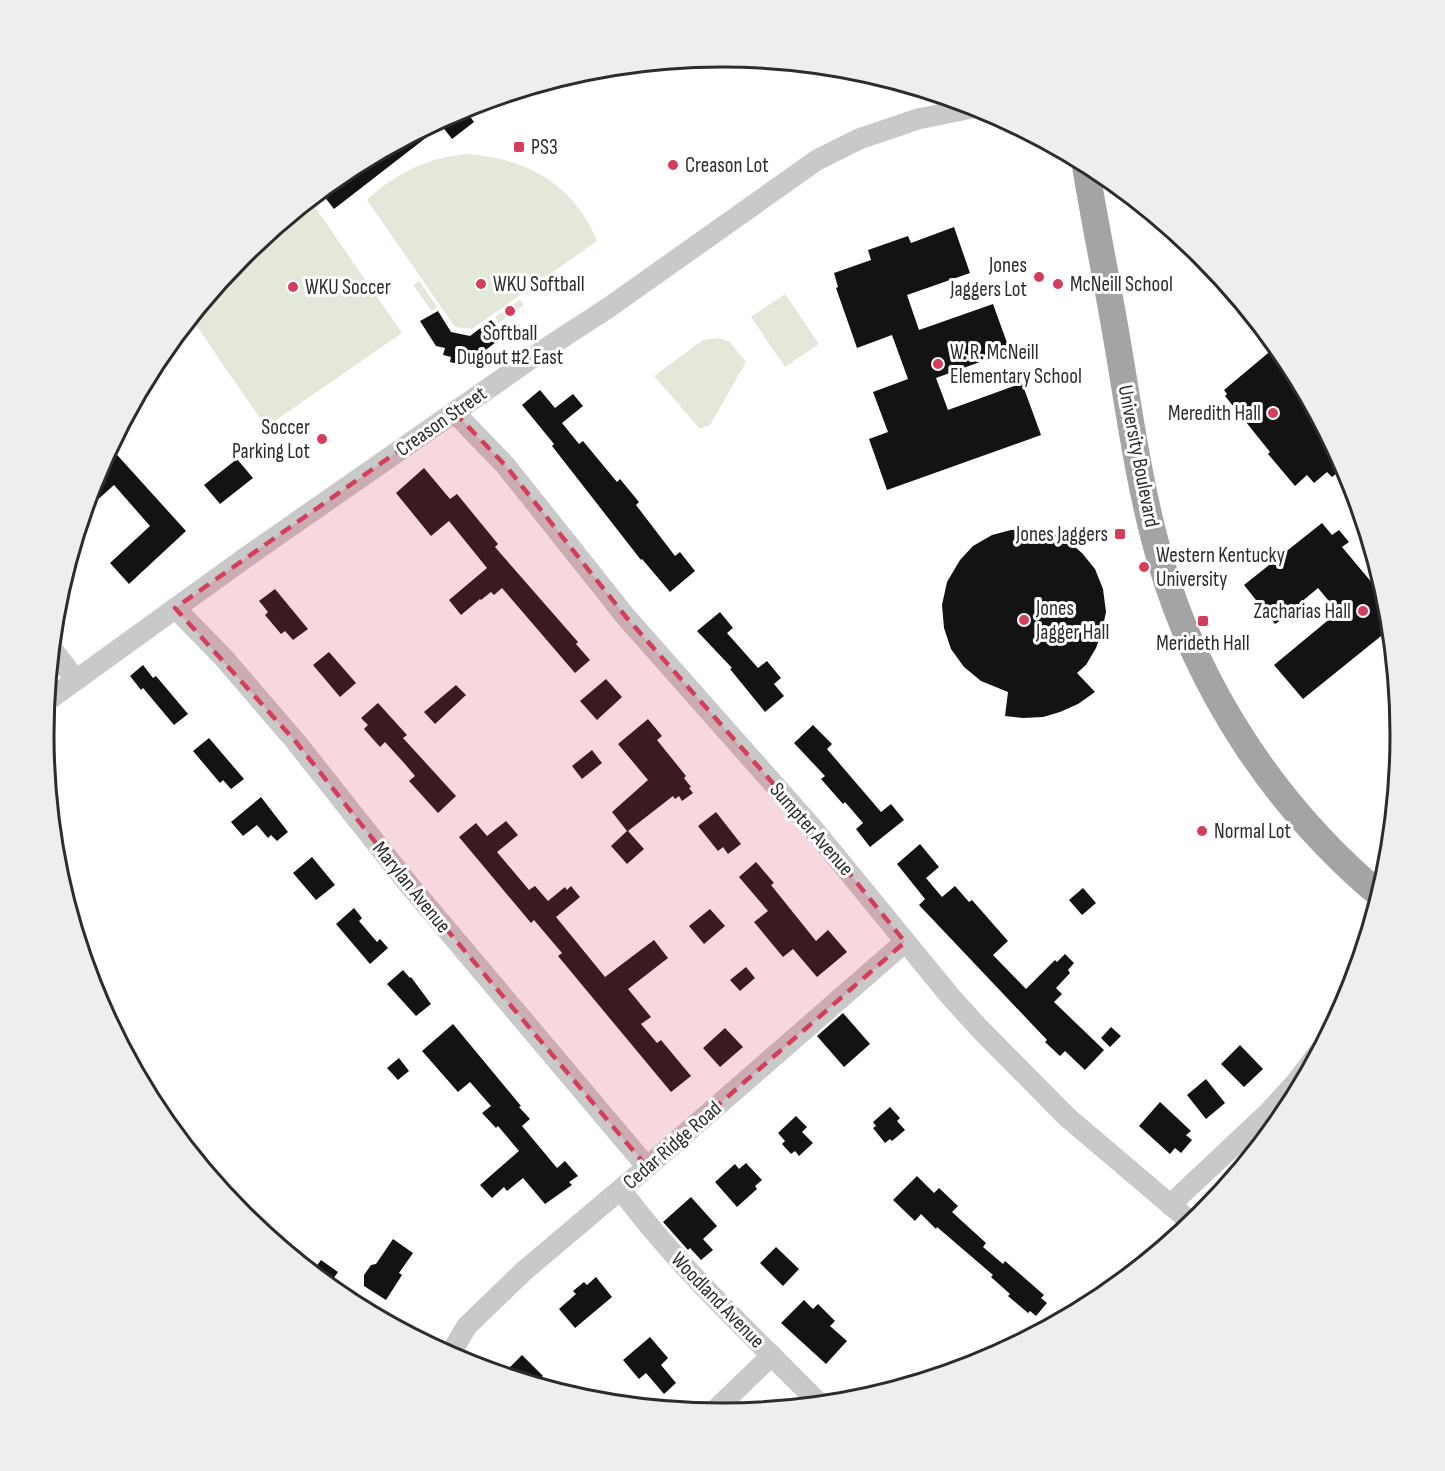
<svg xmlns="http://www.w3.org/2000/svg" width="1445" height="1471" font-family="'Sofia Sans Condensed',sans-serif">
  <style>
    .green { fill: #e3e8da }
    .building { fill: #131313 }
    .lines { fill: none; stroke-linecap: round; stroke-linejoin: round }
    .minor { stroke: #c9c9c9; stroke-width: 21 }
    .major { stroke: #a4a4a4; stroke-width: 27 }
    .marked { fill: #d23e5b; fill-opacity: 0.2; stroke: #d23e5b; stroke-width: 4.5; stroke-dasharray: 12 8; stroke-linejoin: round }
    .poi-dot { fill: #d23e5b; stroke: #fff; stroke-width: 2 }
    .labels { text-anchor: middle; stroke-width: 6; stroke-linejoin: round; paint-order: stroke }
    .poi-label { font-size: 21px; fill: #2c2c2c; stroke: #fff; text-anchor: start }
    .street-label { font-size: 21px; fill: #2c2c2c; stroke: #fff }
    .rim { fill: none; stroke: #2c2c2c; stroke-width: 3 }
  </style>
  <rect width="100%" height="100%" fill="#fff"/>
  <path class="green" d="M467 154C526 158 574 184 597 241L472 329 455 327 367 200C396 173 426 158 467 154Z
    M310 200 402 333 266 427 191 318 243 255Z
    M419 281 437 307 432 311 413 285Z
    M785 294 819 344 785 367 751 317Z
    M520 300 524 305 499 323 495 317Z
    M719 338 730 342 746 362 710 425 700 429 654 376 703 340Z"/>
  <path class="building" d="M464 108 474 122 452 139 438 121Z
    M432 124 436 130 334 209 320 191 346 171Z
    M954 227 970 273 907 295 919 330 993 304 1010 351 936 378 948 410 1022 383 1041 435 887 490 869 439 888 432 873 392 908 379 892 335 857 348 836 288 838 287 834 273 871 260 868 250 908 236 911 243Z
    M438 311 451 332 470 336 491 320 504 336 483 352 477 351 476 354 473 353 472 361 464 360 463 365 450 362 451 357 443 355 445 348 436 346 420 321Z
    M1273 349 1277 353 1279 351 1289 362 1287 364 1296 374 1341 459 1338 461 1343 468 1332 477 1327 472 1314 483 1307 475 1295 486 1268 454 1270 452 1225 396 1227 394 1224 390Z
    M540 390 555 408 573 394 583 406 562 423 579 444 583 441 617 482 620 479 639 502 636 505 675 556 680 552 695 571 670 592 642 559 641 560 552 446 554 444 522 405Z
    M110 447 186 531 129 584 110 563 150 526 114 485 84 512 95 475Z
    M237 459 253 478 220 504 204 485Z
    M424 468 450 499 457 494 498 544 495 547 578 642 576 644 590 660 575 673 502 588 494 595 491 592 481 600 480 599 461 615 449 600 487 568 449 521 431 536 396 493Z
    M1322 523 1332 535 1339 530 1349 542 1342 547 1389 603 1391 628 1303 699 1274 665 1338 612 1318 588 1294 608 1296 610 1275 624 1244 585Z
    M1033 529 1053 533 1069 542 1082 553 1095 569 1103 589 1106 612 1102 631 1096 648 1086 665 1077 673 1095 692 1078 704 1060 712 1043 717 1023 718 1005 716 1008 692 981 681 964 667 951 649 944 628 942 605 947 582 960 560 973 546 992 535 1011 530Z
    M275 589 308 629 293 640 285 631 281 634 265 615 268 612 259 601Z
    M720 612 733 628 727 633 758 668 767 661 781 678 774 684 784 696 765 712 730 669 732 668 697 631Z
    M329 652 356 683 340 697 313 665Z
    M143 665 153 678 156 676 188 714 174 725 143 688 141 690 130 676Z
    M606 679 622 697 597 720 580 701Z
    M456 685 466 695 435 724 424 712Z
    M378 703 407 735 403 738 456 796 438 813 409 781 415 776 405 764 385 742 380 747 364 729 368 725 361 718Z
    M648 719 662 736 657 740 686 776 684 778 691 787 689 788 693 793 682 801 679 796 675 799 673 796 628 831 644 849 627 864 611 846 627 831 612 812 648 780 618 744Z
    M813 725 832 744 827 749 881 812 891 804 904 820 870 847 856 829 863 823 845 802 843 804 821 779 825 776 794 743Z
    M209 738 244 779 231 789 223 780 220 783 193 751Z
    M592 750 602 763 582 779 572 766Z
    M261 797 288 832 277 841 271 835 268 838 257 825 243 836 231 822Z
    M716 812 741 844 728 854 723 847 718 851 698 826Z
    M506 821 518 835 497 852 529 890 535 886 548 901 565 887 567 890 571 886 580 897 556 917 605 977 654 940 668 958 628 989 651 1017 641 1024 657 1043 661 1040 691 1076 671 1092 558 956 562 953 534 920 531 923 459 837 476 823 487 836Z
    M920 844 939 867 926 878 942 897 955 886 969 902 972 900 1008 941 993 955 1026 989 1055 960 1057 962 1065 954 1074 963 1068 970 1070 973 1056 988 1062 994 1054 1002 1104 1050 1085 1070 1065 1051 1060 1056 1045 1042 1047 1040 919 905 925 899 897 864Z
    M312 857 335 885 316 900 293 873Z
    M756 862 774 883 771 885 816 941 828 930 847 952 817 977 793 949 783 957 754 922 768 911 739 877Z
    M1083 888 1096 903 1082 915 1069 900Z
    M354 908 362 918 359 921 377 942 380 939 388 948 370 964 336 924Z
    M710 909 725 926 704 944 689 926Z
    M746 967 755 978 740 991 730 980Z
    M403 970 410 978 411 977 431 1004 416 1016 387 984Z
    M843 1013 870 1044 844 1067 817 1036Z
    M453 1024 521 1106 519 1107 530 1119 522 1126 557 1168 565 1161 578 1176 569 1182 572 1185 545 1204 523 1178 507 1191 504 1187 492 1198 480 1185 519 1151 498 1126 496 1128 482 1113 491 1106 470 1082 458 1092 422 1051Z
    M1111 1027 1121 1036 1110 1047 1101 1038Z
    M725 1028 743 1047 720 1067 703 1048Z
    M1240 1045 1263 1069 1244 1087 1221 1064Z
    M399 1058 409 1071 398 1080 387 1068Z
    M1206 1079 1225 1103 1206 1119 1187 1095Z
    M1160 1102 1191 1131 1186 1135 1192 1140 1181 1153 1175 1148 1170 1154 1139 1126Z
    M890 1107 900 1118 897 1121 905 1130 892 1141 890 1139 885 1143 873 1128 876 1126 873 1122Z
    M796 1116 807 1127 802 1132 813 1143 799 1156 795 1151 791 1154 782 1144 785 1141 778 1133Z
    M746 1163 762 1180 755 1186 757 1189 737 1207 715 1182 735 1164 739 1169Z
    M917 1176 934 1193 939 1188 958 1206 952 1212 986 1243 983 1247 1003 1264 1005 1261 1044 1295 1041 1298 1047 1303 1036 1316 1030 1311 1028 1313 1008 1296 1010 1294 991 1277 993 1275 937 1227 936 1229 921 1214 915 1221 893 1200Z
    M691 1197 717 1226 703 1239 713 1250 701 1260 690 1248 688 1250 663 1222Z
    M393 1239 413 1253 399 1273 402 1275 386 1300 364 1286V1275L371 1265 376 1264Z
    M776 1247 799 1269 783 1286 760 1263Z
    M321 1260 338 1272 328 1286 312 1272Z
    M596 1277 612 1297 575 1328 559 1309 576 1294 573 1291 584 1282 587 1285Z
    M804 1300 813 1309 818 1304 835 1321 830 1326 847 1341 826 1364 781 1323Z
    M650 1337 668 1358 661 1365 676 1383 664 1394 646 1373 639 1379 623 1360Z
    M522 1355 543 1376 534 1385 517 1379 507 1370Z"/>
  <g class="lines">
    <path class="minor" d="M454 412 506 466 626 617 810 825 950 996 979 1028 1067 1117 1193 1224
      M175 608 223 657 296 742 410 886 647 1167
      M52 649 76 680
      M47 701 245 558 545 349 608 308 817 160 859 139 918 119 977 107
      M621 1190C679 1268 752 1335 821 1405
      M1170 1205 1268 1113 1297 1081 1322 1048
      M449 1356 467 1326 524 1271 647 1167 905 942
      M712 1413 772 1355"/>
    <path class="major" d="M1085 163C1095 225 1108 285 1118 346 1130 417 1140 490 1160 559 1198 690 1276 808 1380 895"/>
  </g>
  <path class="marked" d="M454 412 506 466 626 617 810 825 905 942 647 1167 410 886 296 742 175 608Z"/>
  <g class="poi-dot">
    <rect x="513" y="141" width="12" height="12" rx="3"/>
    <circle cx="673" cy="165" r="6"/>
    <circle cx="1039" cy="277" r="6"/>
    <circle cx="481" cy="284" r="6"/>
    <circle cx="1058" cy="284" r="6"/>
    <circle cx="293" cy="287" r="6"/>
    <circle cx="510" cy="311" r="6"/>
    <circle cx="938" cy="364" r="6"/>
    <circle cx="1273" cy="413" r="6"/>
    <circle cx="322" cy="439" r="6"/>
    <rect x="1114" y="528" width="12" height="12" rx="3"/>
    <circle cx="1144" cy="567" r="6"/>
    <circle cx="1363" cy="611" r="6"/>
    <circle cx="1024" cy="620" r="6"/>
    <rect x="1197" y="615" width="12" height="12" rx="3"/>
    <circle cx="1202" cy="831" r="6"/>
  </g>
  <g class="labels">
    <g class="poi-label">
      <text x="531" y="154">PS3</text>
      <text x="685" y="172">Creason Lot</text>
      <text x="1027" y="272" text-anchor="end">Jones<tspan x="1027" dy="24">Jaggers Lot</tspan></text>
      <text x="493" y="291">WKU Softball</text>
      <text x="1070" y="291">McNeill School</text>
      <text x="305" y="294">WKU Soccer</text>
      <text x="510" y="340" text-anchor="middle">Softball<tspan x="510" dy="24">Dugout #2 East</tspan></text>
      <text x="950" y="359">W. R. McNeill<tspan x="950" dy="24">Elementary School</tspan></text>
      <text x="1261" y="420" text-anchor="end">Meredith Hall</text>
      <text x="310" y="434" text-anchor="end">Soccer<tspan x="310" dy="24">Parking Lot</tspan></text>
      <text x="1108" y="541" text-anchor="end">Jones Jaggers</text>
      <text x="1156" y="562">Western Kentucky<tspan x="1156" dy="24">University</tspan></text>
      <text x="1036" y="615">Jones<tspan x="1036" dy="24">Jagger Hall</tspan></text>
      <text x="1351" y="618" text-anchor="end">Zacharias Hall</text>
      <text x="1203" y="650" text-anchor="middle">Merideth Hall</text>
      <text x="1214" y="838">Normal Lot</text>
    </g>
    <g class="street-label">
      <text transform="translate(441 421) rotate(-35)" y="7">Creason Street</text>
      <text transform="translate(1139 456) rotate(79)" y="7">University Boulevard</text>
      <text transform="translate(812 829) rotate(49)" y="7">Sumpter Avenue</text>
      <text transform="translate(412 887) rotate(51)" y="7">Marylan Avenue</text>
      <text transform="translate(672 1145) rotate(-41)" y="7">Cedar Ridge Road</text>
      <text transform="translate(718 1300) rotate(46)" y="7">Woodland Avenue</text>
    </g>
  </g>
  <path d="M0 0H1445V1471H0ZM54 735a668 668 0 1 1 1336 0a668 668 0 1 1-1336 0Z" fill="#eee" fill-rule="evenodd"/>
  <path class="rim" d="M54 735a668 668 0 1 1 1336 0a668 668 0 1 1-1336 0Z"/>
</svg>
